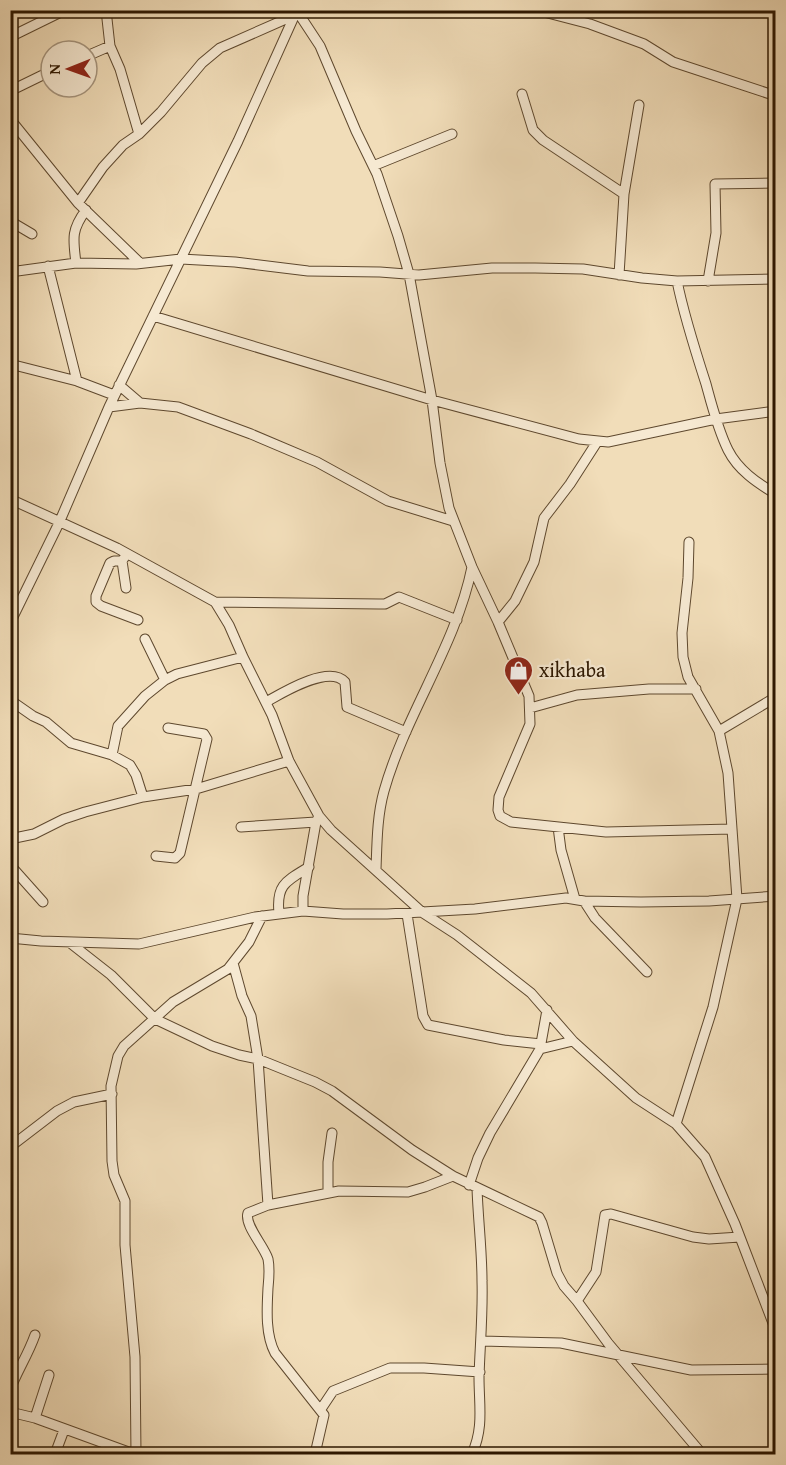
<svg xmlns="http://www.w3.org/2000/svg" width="786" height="1465" font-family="'Gentium Book Plus',serif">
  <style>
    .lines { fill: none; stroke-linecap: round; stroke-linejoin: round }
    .minor-casing { stroke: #5e482e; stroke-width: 11 }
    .minor { stroke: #f6e9d2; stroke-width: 9 }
    .labels { text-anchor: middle; stroke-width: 4.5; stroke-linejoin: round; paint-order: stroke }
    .poi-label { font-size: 20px; fill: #2d1700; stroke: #f6e9d2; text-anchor: start }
  </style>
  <rect width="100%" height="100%" fill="#f1ddb9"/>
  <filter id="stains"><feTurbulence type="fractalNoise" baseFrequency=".00333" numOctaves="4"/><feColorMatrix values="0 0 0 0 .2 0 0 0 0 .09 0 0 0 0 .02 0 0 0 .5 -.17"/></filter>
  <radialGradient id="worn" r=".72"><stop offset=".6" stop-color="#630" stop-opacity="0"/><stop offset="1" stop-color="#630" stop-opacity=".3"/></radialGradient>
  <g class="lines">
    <defs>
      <path id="minor" d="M106 10 110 46 120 69 139 134
        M536 10 590 24 644 44 673 62 776 96
        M297 11 320 46 356 131 377 174 398 236 409 274 432 400 440 463 449 508 472 567 498 622 529 696 530 724 499 797 498 810 500 816 511 822 606 832 732 829
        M10 37 65 10
        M87 56 110 46
        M10 91 51 71
        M522 94 533 130 543 140 624 194
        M10 119 78 203 140 263
        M373 166 452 134
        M78 203 103 167 123 145 139 134 161 112 202 63 220 48 295 15
        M10 221 32 234
        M76 263C73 239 71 230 86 210
        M48 266 77 381
        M10 272 76 263 136 264 181 259 235 262 308 271 380 272 419 275 492 268H535L583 269 642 278 677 281 776 279
        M619 275 624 194 639 105
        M677 281C684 316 695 350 706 384 712 406 718 430 728 450 738 470 757 483 776 494
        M708 281 716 233 715 184 776 183
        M153 316 432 400 579 439 608 442 716 419 776 411
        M10 364 77 381 114 395
        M119 385 140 403
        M109 407 140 403 178 407 251 434 317 462 388 501 453 521
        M10 499 117 548 215 602 229 625 243 657 272 715 289 761 319 816 331 830 423 913 457 935 531 993 573 1041
        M124 558 122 561 126 588
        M122 561H114L110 563 96 596V602L101 606 138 620
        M215 602 379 604H385L399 597 457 620
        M498 622 515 601 534 562 544 518 570 484 597 442
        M10 623 59 523 109 407 238 141 297 10
        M145 639 165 680
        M10 700 33 716 46 722 71 743 112 755 130 765 136 775 143 797
        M266 702C282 693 329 664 345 682L347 707 406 732
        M530 708 577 695 649 689H696
        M719 731 776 697
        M112 755 118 726 145 696 165 680 177 674 243 657
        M241 827 316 822
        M558 827 561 850 575 899
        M10 839 34 834 64 819 85 812 143 797 196 789 289 761
        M156 856 175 858 180 853 207 739 204 734 168 728
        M10 865 43 902
        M376 869C377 843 377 816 384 791 406 713 456 646 472 567
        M584 901 595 918 647 972
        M303 911V896L316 822 319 816
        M279 913C276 885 286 881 309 867
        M407 914 423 1016 428 1025 504 1040 541 1044
        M10 938 41 941 139 944 255 917 303 911 343 914H387L475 909 566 898 584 901 641 902 709 901 776 896
        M69 942 111 975 155 1019 212 1046 239 1055 258 1059 315 1082 332 1091 412 1150 453 1176 539 1217 542 1223 557 1273 564 1286 577 1301 608 1343 702 1454
        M233 963 242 996 251 1016 258 1059 268 1205
        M540 1049 573 1041 636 1098 676 1124 705 1157 735 1224 776 1331
        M676 1124 713 1007 737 899 728 773 719 731 688 677 683 657 682 633 688 578 689 542
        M10 1147 57 1111 74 1102 112 1094
        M469 1185 478 1158 490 1133 540 1049 547 1010
        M328 1193V1162L332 1133
        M577 1301 596 1272 605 1215 611 1214 693 1237 709 1239 740 1237
        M482 1341 561 1343 691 1370 776 1369
        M10 1390C17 1371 28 1355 35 1335
        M321 1409 333 1391 390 1368H424L480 1372
        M10 1412 35 1418 134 1454
        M35 1418 49 1375
        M55 1454 64 1430
        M136 1454 135 1357 125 1245V1201L114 1175 112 1161 111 1086 118 1056 124 1046 173 1002 228 969 249 942 262 916
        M315 1454 324 1415 275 1353C265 1334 267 1308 268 1288 269 1278 270 1269 268 1259 264 1246 244 1225 248 1213L268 1205 339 1191 408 1192 425 1187 453 1176
        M472 1454C484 1427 479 1406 479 1377 480 1345 483 1313 482 1281 482 1250 478 1219 477 1188"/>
    </defs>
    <use href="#minor" class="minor-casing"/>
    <use href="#minor" class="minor"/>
  </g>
  <defs>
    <symbol id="shop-pin" viewBox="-11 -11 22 30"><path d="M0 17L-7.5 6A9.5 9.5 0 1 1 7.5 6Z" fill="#8f2418" stroke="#f6e9d2"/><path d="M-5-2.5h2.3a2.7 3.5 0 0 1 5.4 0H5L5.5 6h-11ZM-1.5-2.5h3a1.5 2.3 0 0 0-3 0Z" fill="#fff"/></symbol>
  </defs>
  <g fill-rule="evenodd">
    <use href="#shop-pin" x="502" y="654" width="33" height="45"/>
  </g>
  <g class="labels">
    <g class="poi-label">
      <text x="539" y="677">xikhaba</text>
    </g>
  </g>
  <rect width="786" height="1465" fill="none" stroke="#f1ddb9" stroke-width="36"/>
  <rect x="12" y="12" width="762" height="1441" fill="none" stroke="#2d1700" stroke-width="3"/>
  <rect x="18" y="18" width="750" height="1429" fill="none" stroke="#2d1700" stroke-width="1.5"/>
  <g transform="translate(69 69) rotate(269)"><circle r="28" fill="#f6e9d2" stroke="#a6957e" stroke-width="1.5"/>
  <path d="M0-4.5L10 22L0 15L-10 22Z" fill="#8f2418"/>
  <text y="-9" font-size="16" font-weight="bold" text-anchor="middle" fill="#2d1700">N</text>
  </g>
  <rect width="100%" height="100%" filter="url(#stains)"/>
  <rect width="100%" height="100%" fill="url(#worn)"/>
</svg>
